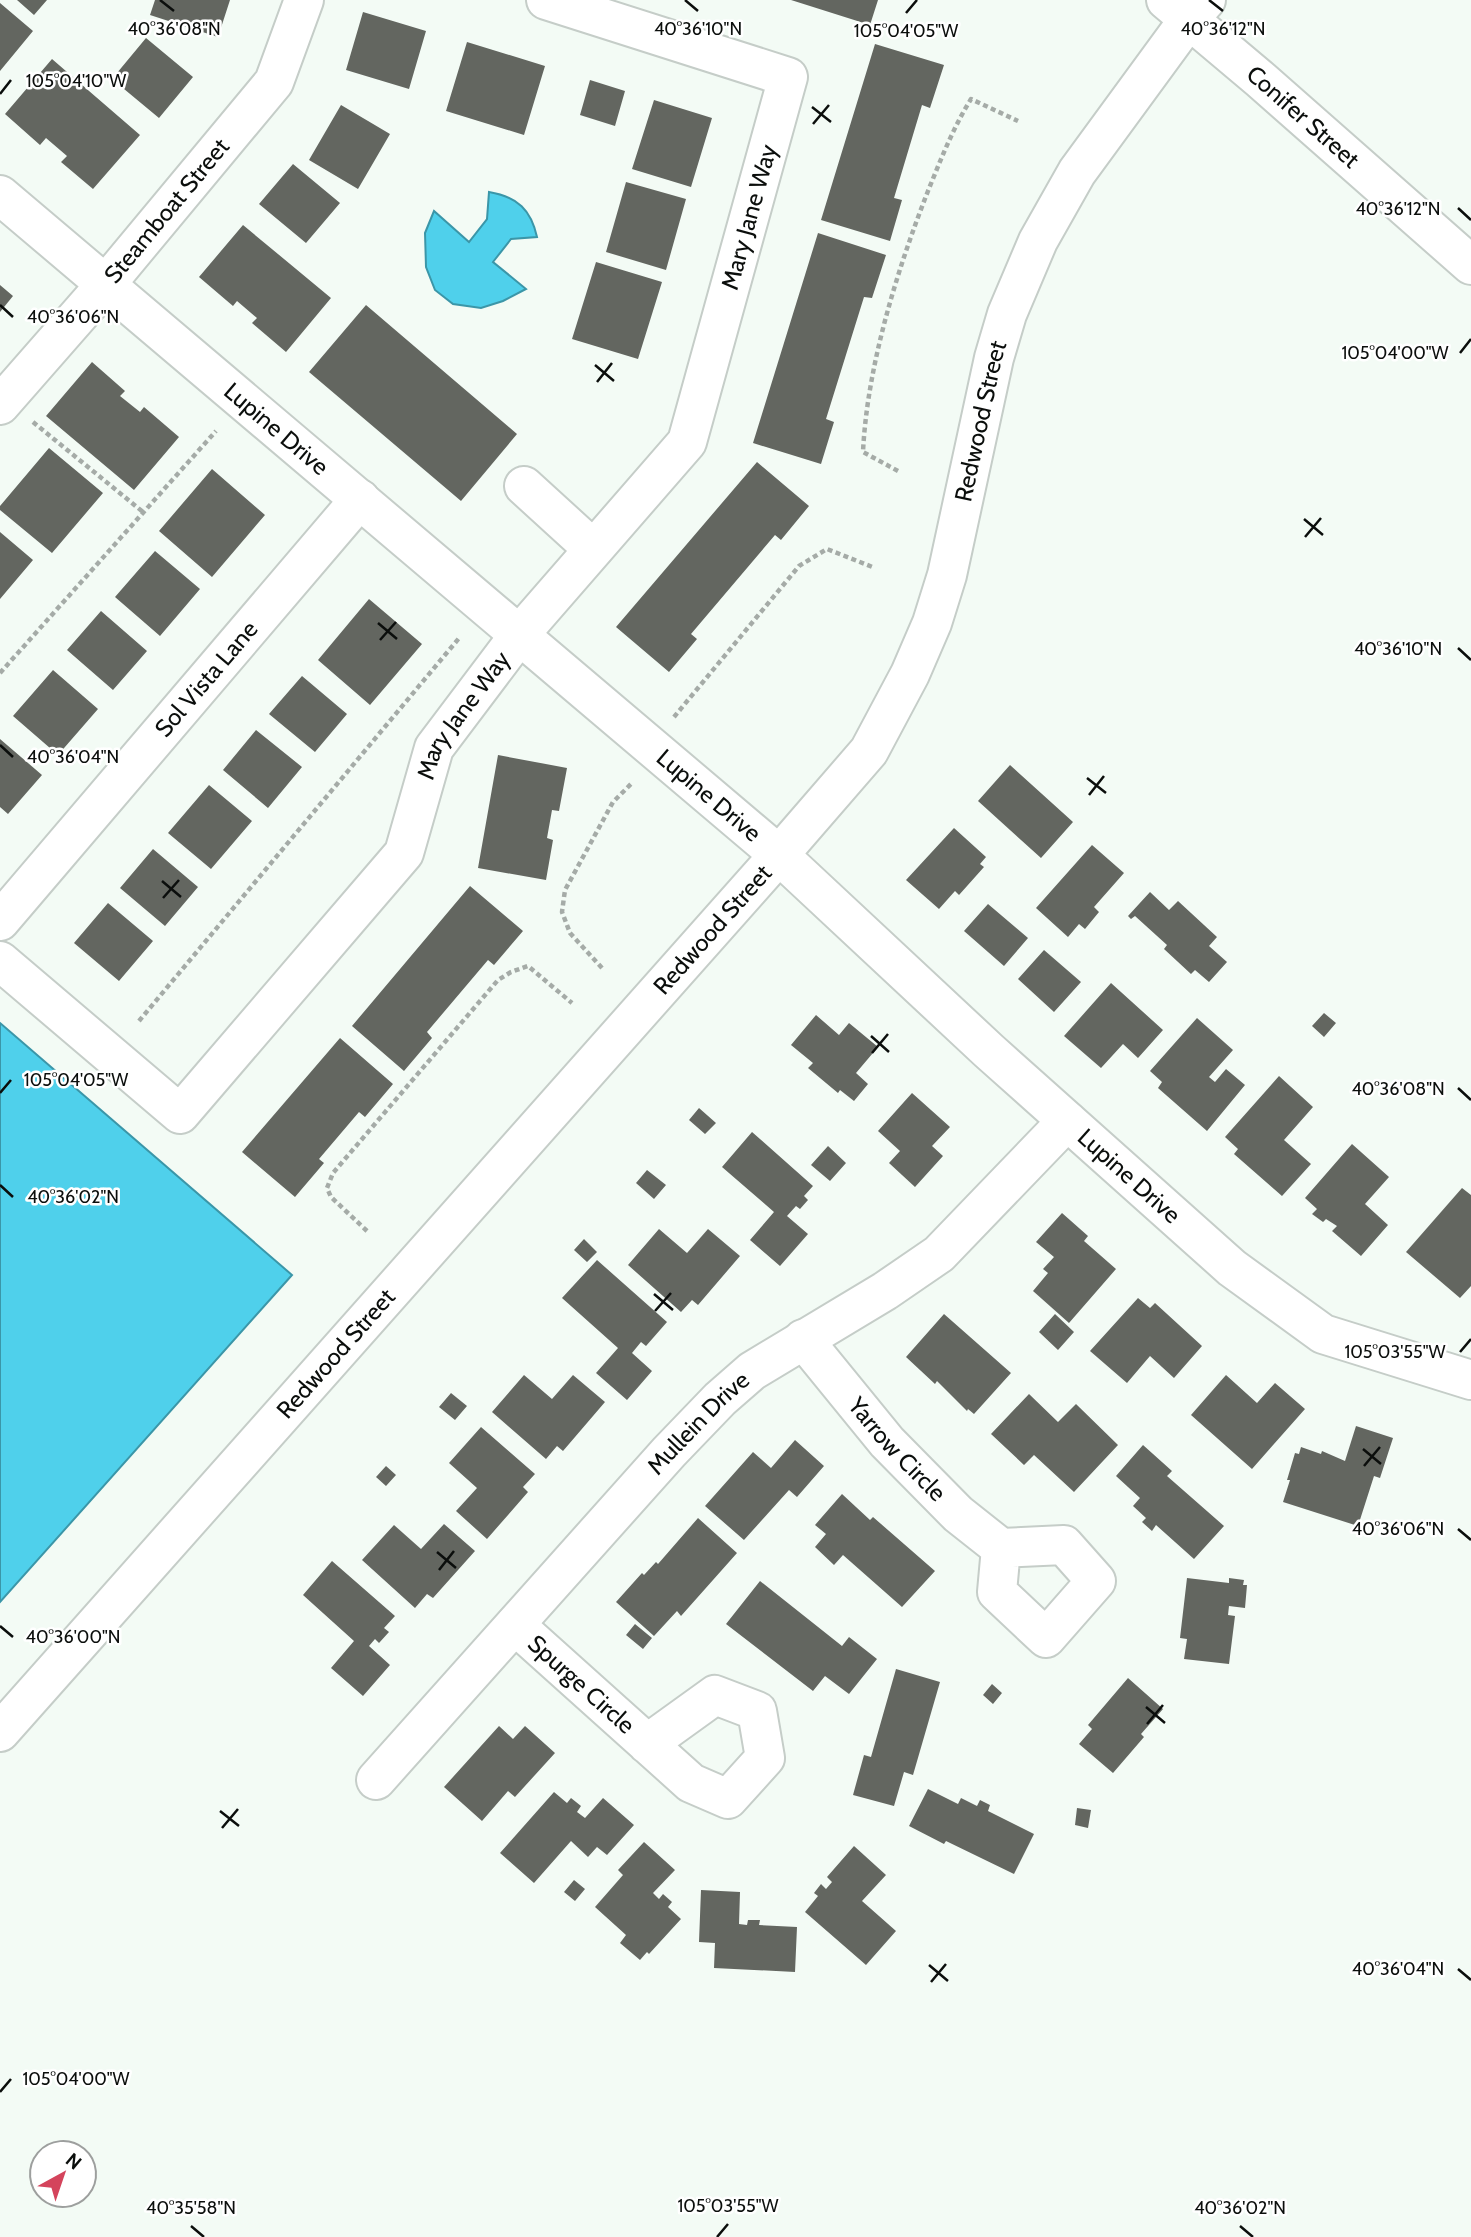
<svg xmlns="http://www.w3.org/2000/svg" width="1471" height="2237" font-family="Cabin,sans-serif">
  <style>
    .water { fill: #4fd0eb; stroke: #3b96a8; stroke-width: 2 }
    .building { fill: #636660 }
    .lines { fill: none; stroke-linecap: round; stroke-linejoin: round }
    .minor-casing { stroke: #c5cdc8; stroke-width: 42 }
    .path { stroke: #a5aba7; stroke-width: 4.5; stroke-dasharray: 5 3.5; stroke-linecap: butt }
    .minor { stroke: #fff; stroke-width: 38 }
    .ticks { fill: none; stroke: #0b0e0c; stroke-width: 2.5 }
    .labels { text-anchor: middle; stroke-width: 5; stroke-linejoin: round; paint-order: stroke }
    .street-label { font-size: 24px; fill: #0b0e0c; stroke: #fff }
    .ticks-label { font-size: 18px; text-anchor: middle; fill: #0b0e0c; stroke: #fff; stroke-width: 5; stroke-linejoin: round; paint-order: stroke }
  </style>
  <rect width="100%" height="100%" fill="#f3fbf5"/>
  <path class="water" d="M489 192C518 197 531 210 537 237L511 239 493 262 526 289 503 301 481 308 453 304 435 290 426 267 425 233 434 211 469 242 487 219Z
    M0 1023 292 1275 0 1602Z"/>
  <path class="building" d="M17 0H47L34 15Z
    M155 0H230L218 37 150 15Z
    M791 0H878L870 25Z
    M0 3 33 31 0 71Z
    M363 12 426 31 409 89 346 70Z
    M146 38 193 77 159 118 112 79Z
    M467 42 545 66 524 135 446 111Z
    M875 44 944 65 930 108 922 105 894 198 902 200 890 241 821 220Z
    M52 59 140 135 93 189 61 162 67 156 46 138 40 145 5 114Z
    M590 80 625 91 615 126 580 115Z
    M654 100 712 118 691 187 632 169Z
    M341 105 390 134 358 189 309 160Z
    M293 164 340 203 306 243 259 204Z
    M626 182 686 199 666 270 606 252Z
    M243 225 331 298 286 352 252 323 257 318 237 301 233 306 199 277Z
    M818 233 886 255 872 298 864 297 826 419 834 422 821 464 753 443Z
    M596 262 662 282 638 359 572 339Z
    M0 285 13 296 0 312Z
    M366 305 517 434 461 501 309 372Z
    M92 362 125 391 120 396 140 412 144 407 179 437 134 490 46 416Z
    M49 448 103 493 52 553 0 510V506Z
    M757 462 809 506 781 540 775 535 691 634 697 639 669 672 616 627Z
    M212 469 265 515 212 577 159 531Z
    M0 532 33 560 0 599Z
    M155 551 200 589 160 636 115 597Z
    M369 599 422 644 370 705 318 660Z
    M101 611 147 651 113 690 67 650Z
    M53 670 98 709 58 755 13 716Z
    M302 676 347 714 315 752 269 714Z
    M256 730 302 767 268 808 223 770Z
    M0 739 42 775 8 814 0 807Z
    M498 755 567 768 559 811 552 810 547 838 553 840 546 880 478 868Z
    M1010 765 1073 822 1041 858 978 801Z
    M209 785 252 821 211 869 168 833Z
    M954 828 986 857 980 864 984 867 959 895 955 891 939 909 906 880Z
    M1092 845 1124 873 1094 907 1099 912 1085 929 1079 924 1068 937 1036 908Z
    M153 849 198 887 165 926 120 888Z
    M470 886 523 931 494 965 488 960 427 1032 432 1038 404 1071 352 1026Z
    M1150 892 1169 910 1178 901 1217 937 1209 946 1227 962 1209 982 1195 970 1191 974 1164 949 1167 945 1135 916 1131 919 1128 916Z
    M108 903 153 941 119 981 74 943Z
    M988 904 1028 938 1004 966 964 931Z
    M1044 950 1081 982 1054 1012 1018 979Z
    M1111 983 1163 1030 1138 1058 1123 1044 1101 1068 1064 1036Z
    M1324 1013 1336 1023 1324 1037 1312 1026Z
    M816 1015 839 1035 849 1023 878 1047 856 1073 868 1084 854 1101 840 1090 838 1093 808 1068 813 1063 791 1045Z
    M1197 1018 1233 1050 1209 1077 1215 1082 1226 1069 1245 1085 1207 1131 1158 1088 1162 1082 1150 1071Z
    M340 1038 393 1084 365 1117 359 1112 319 1159 324 1163 295 1197 242 1152Z
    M1279 1076 1313 1107 1284 1140 1311 1164 1282 1196 1234 1154 1238 1149 1225 1137Z
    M912 1093 950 1127 932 1146 943 1156 915 1187 889 1163 900 1151 878 1131Z
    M699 1108 716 1123 705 1134 689 1120Z
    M752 1132 813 1186 804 1196 808 1200 800 1209 796 1206 787 1216 808 1234 780 1266 750 1240 774 1212 722 1167Z
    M1352 1144 1389 1177 1365 1204 1388 1225 1361 1256 1332 1231 1337 1226 1326 1219 1323 1222 1312 1214 1317 1209 1305 1198Z
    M828 1146 846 1163 830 1181 811 1165Z
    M647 1170 666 1185 654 1199 636 1183Z
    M1462 1188 1471 1195V1286L1460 1298 1406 1252Z
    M1062 1213 1088 1236 1084 1241 1116 1269 1069 1323 1033 1291 1048 1273 1043 1269 1054 1257 1036 1242Z
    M659 1229 687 1253 708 1229 740 1256 698 1305 692 1300 681 1312 628 1265Z
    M584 1239 597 1252 587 1262 574 1250Z
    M597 1260 667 1322 646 1346 641 1342 632 1353 652 1371 627 1400 596 1373 618 1348 562 1298Z
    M1138 1298 1150 1308 1155 1303 1202 1346 1174 1378 1150 1356 1127 1383 1090 1351Z
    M944 1314 1011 1373 974 1414 968 1409 967 1411 937 1381 935 1384 906 1357Z
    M1055 1314 1074 1332 1058 1350 1039 1332Z
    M524 1375 552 1399 573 1375 605 1402 563 1451 557 1446 546 1459 492 1412Z
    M1226 1375 1257 1403 1275 1383 1305 1409 1252 1469 1191 1415Z
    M451 1393 467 1406 455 1420 439 1407Z
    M1029 1394 1058 1422 1076 1404 1118 1445 1074 1492 1034 1455 1024 1465 991 1434Z
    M1356 1426 1393 1438 1380 1478 1374 1476 1358 1526 1283 1502 1290 1480H1287L1295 1453 1299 1454 1301 1447 1321 1454 1322 1451 1345 1461Z
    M481 1427 535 1474 523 1487 528 1492 487 1539 456 1511 477 1488 449 1463Z
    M795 1440 824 1466 797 1497 789 1490 744 1540 705 1506 753 1452 771 1468Z
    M1143 1445 1172 1471 1167 1476 1224 1526 1194 1559 1156 1525 1152 1531 1142 1522 1146 1518 1133 1506 1140 1498 1116 1476Z
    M386 1466 396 1475 386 1486 376 1477Z
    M842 1494 870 1520 873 1517 935 1571 902 1607 843 1555 834 1565 815 1547 826 1534 815 1525Z
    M698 1518 737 1553 681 1616 677 1611 654 1636 616 1602 642 1573 644 1575 656 1562 658 1564Z
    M444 1524 475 1551 433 1598 427 1594 415 1608 362 1560 394 1525 421 1549Z
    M332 1561 395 1616 384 1628 389 1632 379 1643 375 1639 369 1646 390 1665 363 1696 331 1668 354 1641 303 1595Z
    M1187 1578 1229 1583V1578L1244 1580 1243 1585H1247L1245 1608 1229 1606 1228 1615 1235 1616 1229 1664 1184 1659 1187 1639 1180 1638Z
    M760 1581 842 1646 849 1637 877 1659 849 1694 825 1676 813 1691 726 1624Z
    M635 1624 652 1638 643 1649 626 1635Z
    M896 1669 940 1682 913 1775 904 1772 894 1806 853 1795 864 1755 871 1757Z
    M1128 1678 1163 1709 1141 1734 1144 1737 1113 1773 1079 1744 1092 1729 1088 1725Z
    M992 1684 1002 1693 993 1704 983 1695Z
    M499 1726 513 1739 525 1726 555 1753 515 1797 508 1791 482 1821 444 1787Z
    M928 1789 958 1804 961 1798 977 1806 980 1800 990 1805 988 1811 1034 1834 1014 1874 946 1841 944 1844 909 1826Z
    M554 1792 567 1803 571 1798 581 1806 577 1812 585 1818 603 1798 634 1825 607 1855 597 1847 588 1857 571 1841 534 1883 500 1853Z
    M1077 1808 1091 1810 1088 1828 1075 1825Z
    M644 1842 675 1870 653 1893 659 1899 663 1894 672 1902 668 1907 681 1919 649 1954 647 1952 640 1960 620 1943 626 1935 595 1907 623 1875 618 1870Z
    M854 1846 886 1875 862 1901 896 1931 866 1965 805 1912 818 1896 814 1893 821 1884 826 1889 832 1882 827 1877Z
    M574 1880 585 1889 575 1901 564 1892Z
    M701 1890 740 1892 739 1924 747 1925 748 1920H760L759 1925 797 1927 795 1972 714 1968 715 1943 699 1942Z"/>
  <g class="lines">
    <defs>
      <g id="minor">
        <path id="s1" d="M1166 0 1261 80 1471 265"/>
        <path id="s2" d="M0 195 779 855 989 1051 1232 1268 1323 1334 1471 1380"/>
        <path id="s3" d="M0 405 106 284 274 82 304 0"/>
        <path d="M524 486 593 549"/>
        <path id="s4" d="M0 921 360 499"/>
        <path id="s5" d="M0 961 180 1114 404 853 434 748 520 634 687 442 788 77 546 0"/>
        <path id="s6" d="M803 1339 887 1442 958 1514 1001 1548 997 1592 1046 1638 1096 1581 1064 1545 1001 1548"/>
        <path id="s7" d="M515 1625 691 1783 728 1799 765 1758 757 1711 715 1695 647 1744"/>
        <path id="s8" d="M0 1732 779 855 869 751 910 674 932 623 947 575 994 358 1007 314 1038 241 1077 172 1189 19 1206 0"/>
        <path id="s9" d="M376 1780 669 1452 720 1399 752 1371 885 1291 939 1254 1067 1121"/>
      </g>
    </defs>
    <use href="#minor" class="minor-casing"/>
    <path class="path" d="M33 422 143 512
      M898 471 863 452C867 367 897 270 928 191 941 159 953 128 971 99L1018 121
      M0 673 216 431
      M674 717 799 566 827 549 875 568
      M602 968 570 933 562 912 565 890 613 802 632 783
      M139 1021 460 637
      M367 1231 331 1197 327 1188 333 1173 498 980 511 972 528 966 572 1003"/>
    <use href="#minor" class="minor"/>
  </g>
  <path class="ticks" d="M160 0 174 11M685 0 698 11M1209 0 1223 11M906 13 917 0M0 94 11 80M812 107 831 122M813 124 829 105M1458 208 1471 220M0 305 13 317M1460 353 1471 339M595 365 614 381M597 382 612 363M1304 519 1323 535M1305 537 1321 518M378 623 397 639M380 640 396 622M1458 648 1471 660M0 745 13 757M1087 778 1106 793M1089 795 1104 776M162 881 181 897M163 898 179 880M871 1036 889 1052M872 1053 888 1034M1458 1088 1471 1100M0 1093 11 1080M0 1185 13 1197M654 1294 673 1310M655 1311 671 1293M1460 1352 1471 1339M1363 1449 1381 1464M1364 1466 1380 1447M1458 1529 1471 1540M437 1552 456 1568M439 1570 454 1551M0 1626 13 1637M1146 1707 1165 1723M1147 1724 1163 1705M220 1811 239 1826M222 1828 238 1809M929 1965 948 1981M1458 1969 1471 1980M931 1982 946 1964M0 2092 11 2079M191 2226 204 2237M1240 2226 1253 2237M717 2237 728 2224"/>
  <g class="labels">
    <g class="street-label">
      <text dy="8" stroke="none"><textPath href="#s1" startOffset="180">Conifer Street</textPath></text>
      <text dy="8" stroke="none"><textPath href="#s3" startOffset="256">Steamboat Street</textPath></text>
      <text dy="8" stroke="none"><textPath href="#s5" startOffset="1320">Mary Jane Way</textPath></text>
      <text dy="8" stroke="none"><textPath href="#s8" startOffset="1661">Redwood Street</textPath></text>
      <text dy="8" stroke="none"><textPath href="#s2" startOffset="362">Lupine Drive</textPath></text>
      <text dy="8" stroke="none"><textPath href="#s4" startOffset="318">Sol Vista Lane</textPath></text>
      <text dy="8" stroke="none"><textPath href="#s5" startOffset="732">Mary Jane Way</textPath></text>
      <text dy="8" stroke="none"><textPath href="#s2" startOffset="929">Lupine Drive</textPath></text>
      <text dy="8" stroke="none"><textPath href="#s8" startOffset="1073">Redwood Street</textPath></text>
      <text dy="8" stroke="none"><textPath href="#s2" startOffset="1496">Lupine Drive</textPath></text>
      <text dy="8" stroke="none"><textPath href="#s8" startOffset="506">Redwood Street</textPath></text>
      <text dy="8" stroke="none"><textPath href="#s9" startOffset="481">Mullein Drive</textPath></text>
      <text dy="8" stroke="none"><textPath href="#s6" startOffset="145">Yarrow Circle</textPath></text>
      <text dy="8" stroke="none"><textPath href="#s7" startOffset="89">Spurge Circle</textPath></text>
    </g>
  </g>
  <g class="ticks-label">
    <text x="698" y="35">40°36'10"N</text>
    <text x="174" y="35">40°36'08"N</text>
    <text x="1223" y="35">40°36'12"N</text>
    <text x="906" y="37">105°04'05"W</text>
    <text x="76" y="87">105°04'10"W</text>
    <text x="1398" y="215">40°36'12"N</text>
    <text x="73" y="323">40°36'06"N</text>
    <text x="1395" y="359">105°04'00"W</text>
    <text x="1398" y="655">40°36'10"N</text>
    <text x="73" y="763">40°36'04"N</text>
    <text x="76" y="1086">105°04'05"W</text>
    <text x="1398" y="1095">40°36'08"N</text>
    <text x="73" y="1203">40°36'02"N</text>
    <text x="1395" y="1358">105°03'55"W</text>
    <text x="1398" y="1535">40°36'06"N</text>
    <text x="73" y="1643">40°36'00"N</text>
    <text x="1398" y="1975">40°36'04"N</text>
    <text x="76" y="2085">105°04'00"W</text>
    <text x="728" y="2212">105°03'55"W</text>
    <text x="191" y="2214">40°35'58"N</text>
    <text x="1240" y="2214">40°36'02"N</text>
  </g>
  <g transform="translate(63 2174) rotate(40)"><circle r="33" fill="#ffffff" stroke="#9d9f9e" stroke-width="2"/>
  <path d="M0-5L12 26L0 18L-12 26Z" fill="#d4445c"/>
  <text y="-10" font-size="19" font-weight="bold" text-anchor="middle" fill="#0b0e0c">N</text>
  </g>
</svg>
